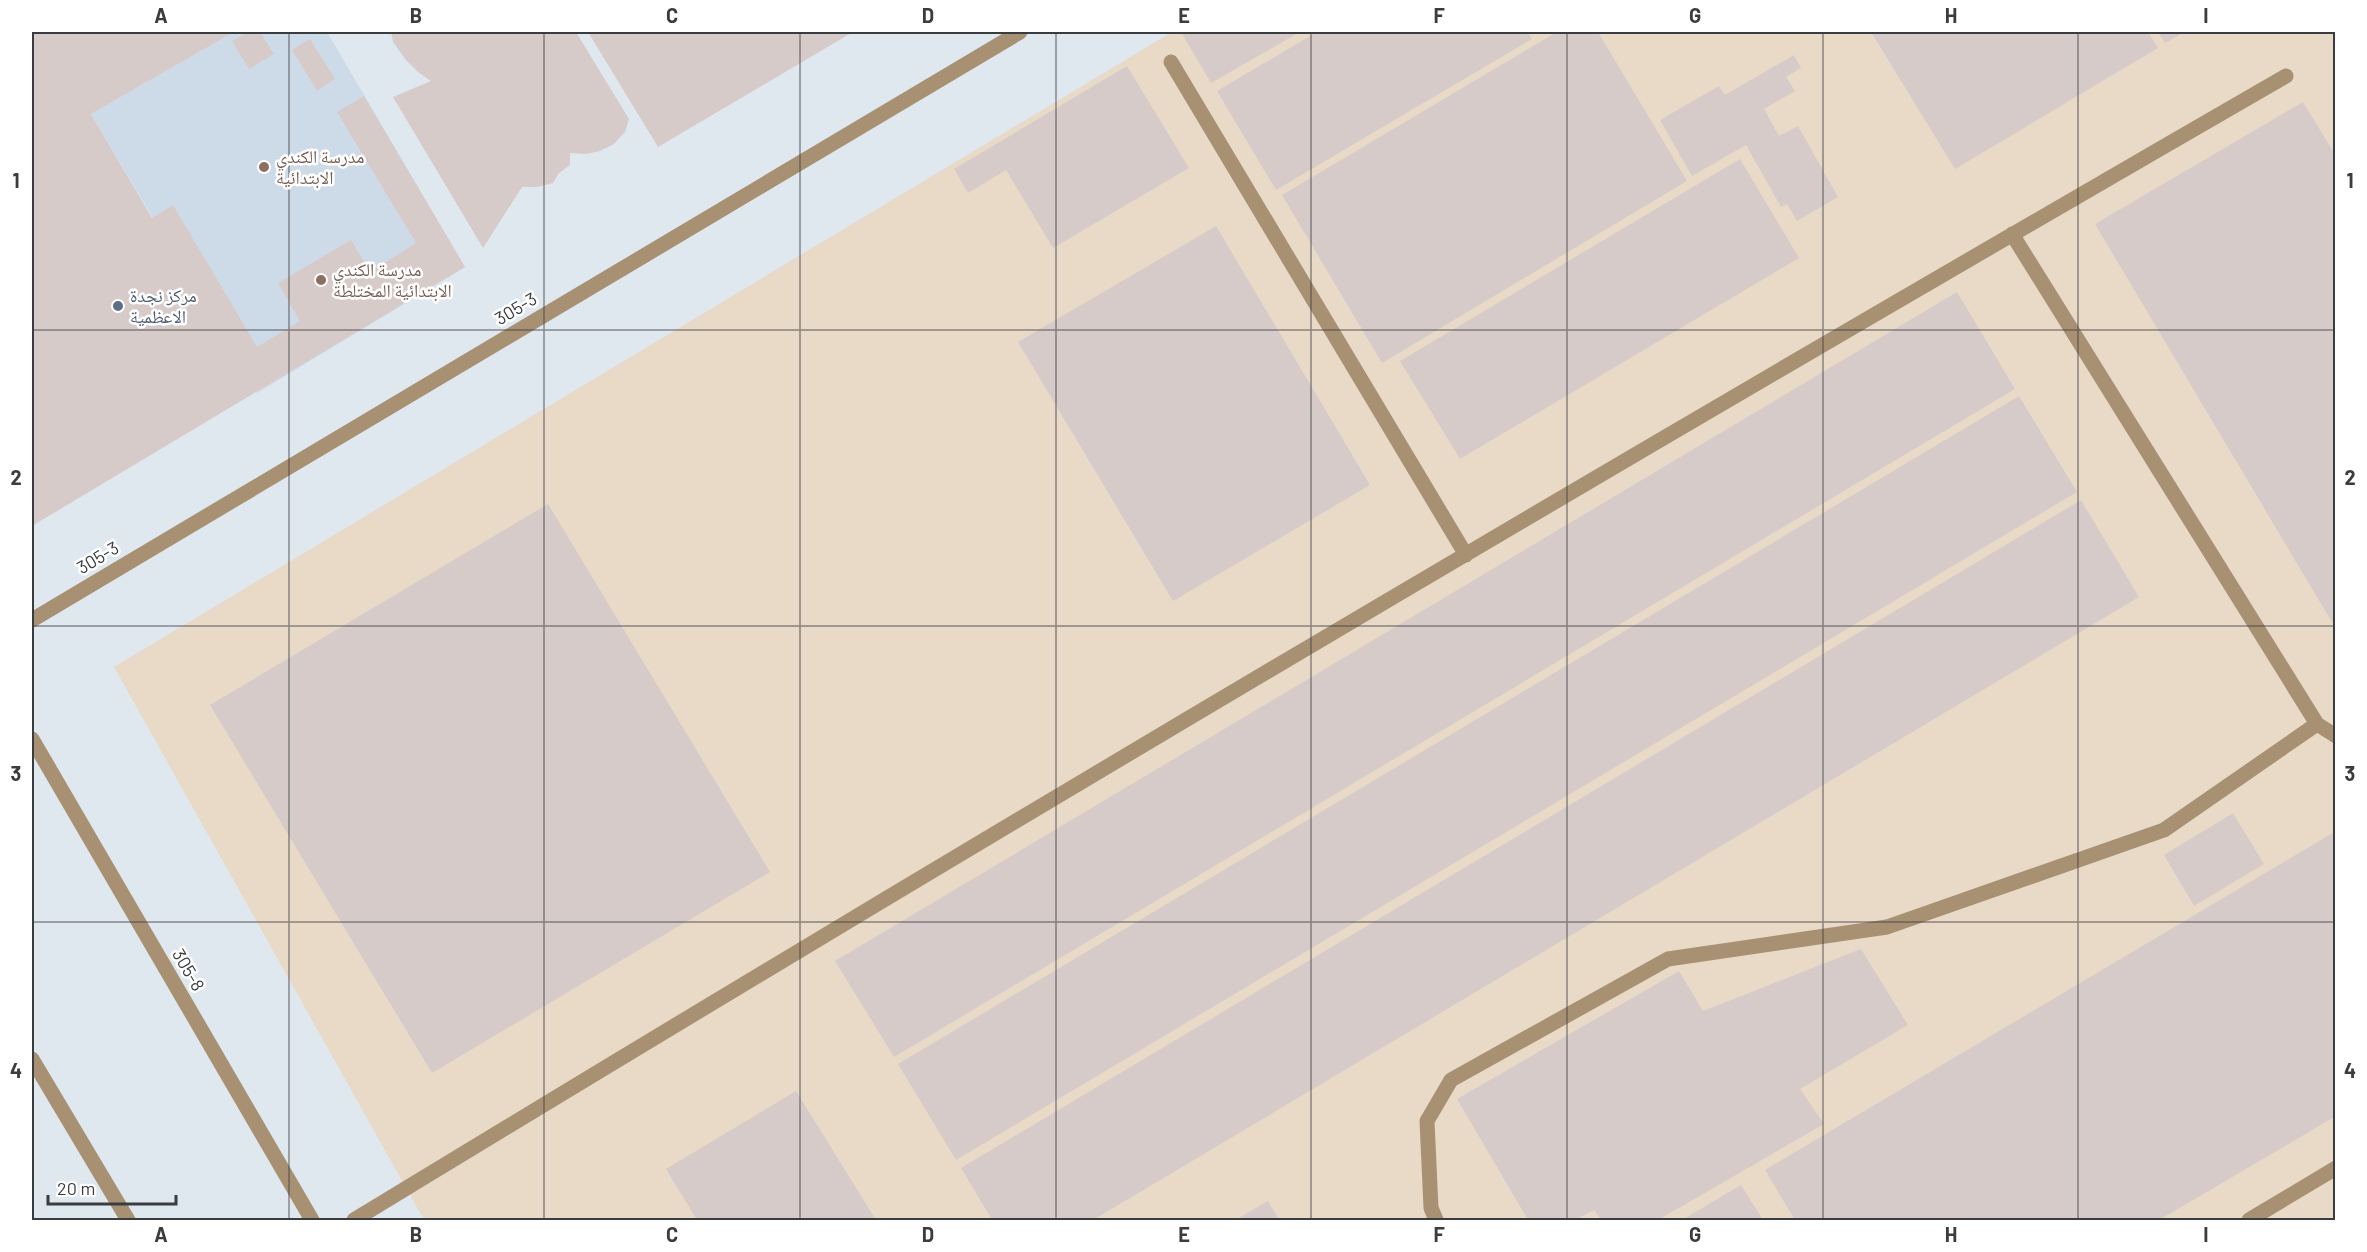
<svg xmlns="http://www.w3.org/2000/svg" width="2367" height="1252" font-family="Barlow,'Noto Naskh Arabic',sans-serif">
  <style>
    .industrial { fill: #e8dac7 }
    .built { fill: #cddae7 }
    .building { fill: #d7cbc9 }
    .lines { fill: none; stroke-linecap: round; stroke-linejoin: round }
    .minor { stroke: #a89172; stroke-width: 15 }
    .grid { fill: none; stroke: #3a3d40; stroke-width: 1.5; stroke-opacity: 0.55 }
    .education-dot { fill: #8d6e63; stroke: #fff; stroke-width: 2 }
    .service-dot { fill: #5c6f8a; stroke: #fff; stroke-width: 2 }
    .labels { text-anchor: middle; stroke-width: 5; stroke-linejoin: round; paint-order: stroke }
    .education-label { font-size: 18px; fill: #785e54; stroke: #fff; text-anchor: start }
    .service-label { font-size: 18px; fill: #4e5e75; stroke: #fff; text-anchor: start }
    .street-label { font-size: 18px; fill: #3a3d40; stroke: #fff }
    .neatline { fill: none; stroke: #3a3d40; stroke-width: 2 }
    .grid-label { font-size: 20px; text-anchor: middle; font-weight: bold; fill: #3a3d40 }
  </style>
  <rect width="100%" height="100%" fill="#dfe7ef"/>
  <path class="industrial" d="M1172 32H2335V1220H424L114 667Z"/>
  <path class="built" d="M234 32H327L465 267 257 393 91 114Z"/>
  <path class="building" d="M32 32H234L91 114 152 218 173 205 257 347 300 321 278 283 351 240 370 272 416 243 337 112 364 96 465 267 32 526Z
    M248 32H260L274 54 249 69 232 41Z
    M391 32H576L629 119 625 132 614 144 600 151 586 154 570 153V165L559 173 553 183 537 187H522L483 248 393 97 431 81 418 72 406 60 393 42Z
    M588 32H853L658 147Z
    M1181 32H1300L1211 83Z
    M1317 32H1527L1532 39 1276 190 1217 91Z
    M1557 32H1598L1687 181 1382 363 1282 195Z
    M1871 32H2148L2158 48 1955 169Z
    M2158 32H2185L2165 43Z
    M310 39 335 79 317 91 292 50Z
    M1794 55 1801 68 1786 77 1795 91 1764 109 1779 136 1798 126 1838 197 1797 221 1787 204 1781 207 1746 145 1692 176 1660 120 1719 86 1725 95Z
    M1127 66 1189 168 1053 248 1006 170 968 193 954 169Z
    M2303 102 2336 156V629L2095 224Z
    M1740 159 1799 258 1460 459 1400 361Z
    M1216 226 1370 485 1173 601 1018 342Z
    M1957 292 2015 389 894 1057 835 961Z
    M2019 396 2077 492 956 1160 898 1064Z
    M2081 500 2139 597 1093 1220H992L961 1168Z
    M548 504 770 872 432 1073 210 705Z
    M2233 813 2264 864 2194 906 2164 855Z
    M2336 831V1116L2159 1220H1795L1765 1170Z
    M1861 949 1908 1025 1800 1089 1824 1124 1658 1220H1601L1594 1210 1575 1220H1528L1457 1099 1679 971 1703 1011Z
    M796 1091 876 1220H697L666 1169Z
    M1741 1185 1763 1220H1682Z
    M1268 1201 1279 1220H1235Z"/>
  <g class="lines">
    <path class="minor" d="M1171 62 1466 555
      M2012 234 2317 724 2336 736
      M32 620 1020 32
      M32 739 312 1220
      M32 1059 128 1220
      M354 1220C993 831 1638 450 2286 76
      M1436 1220 1431 1208 1427 1121 1451 1080 1668 959 1887 927 2164 830 2317 724
      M2249 1220 2336 1168"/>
  </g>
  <path class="grid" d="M289 32V1220M544 32V1220M800 32V1220M1056 32V1220M1311 32V1220M1567 32V1220M1823 32V1220M2078 32V1220M32 330H2336M32 626H2336M32 922H2336"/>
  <g class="education-dot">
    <circle cx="264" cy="167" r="6"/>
    <circle cx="321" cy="280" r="6"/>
  </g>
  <circle class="service-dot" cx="118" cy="306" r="6"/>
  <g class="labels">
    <g class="education-label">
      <text x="276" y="163">مدرسة الكندي<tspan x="276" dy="21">الابتدائية</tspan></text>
      <text x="333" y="276">مدرسة الكندي<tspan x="333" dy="21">الابتدائية المختلطة</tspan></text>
    </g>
    <g class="service-label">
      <text x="130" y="302">مركز نجدة<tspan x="130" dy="21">الاعظمية</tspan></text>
    </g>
    <g class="street-label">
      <text transform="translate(516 309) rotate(-31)" y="6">305-3</text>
      <text transform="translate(98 558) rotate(-31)" y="6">305-3</text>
      <text transform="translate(188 970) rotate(60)" y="6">305-8</text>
    </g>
  </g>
  <rect width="2367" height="1252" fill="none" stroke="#ffffff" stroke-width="66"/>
  <path d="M48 1195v9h128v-9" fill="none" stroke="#3a3d40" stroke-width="3"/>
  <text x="57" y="1195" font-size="18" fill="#3a3d40" stroke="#ffffff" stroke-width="4.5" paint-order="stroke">20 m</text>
  <rect x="33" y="33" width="2301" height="1186" class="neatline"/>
  <g class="grid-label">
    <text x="161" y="23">A</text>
    <text x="416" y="23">B</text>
    <text x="672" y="23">C</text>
    <text x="928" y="23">D</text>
    <text x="1184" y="23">E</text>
    <text x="1439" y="23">F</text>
    <text x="1695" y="23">G</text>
    <text x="1951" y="23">H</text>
    <text x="2206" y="23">I</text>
    <text x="16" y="188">1</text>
    <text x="2350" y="188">1</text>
    <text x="16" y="485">2</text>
    <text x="2350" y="485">2</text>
    <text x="16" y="781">3</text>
    <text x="2350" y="781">3</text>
    <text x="16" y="1078">4</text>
    <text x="2350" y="1078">4</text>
    <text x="161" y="1242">A</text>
    <text x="416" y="1242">B</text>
    <text x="672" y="1242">C</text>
    <text x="928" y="1242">D</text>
    <text x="1184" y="1242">E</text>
    <text x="1439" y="1242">F</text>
    <text x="1695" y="1242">G</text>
    <text x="1951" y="1242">H</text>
    <text x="2206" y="1242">I</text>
  </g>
</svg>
